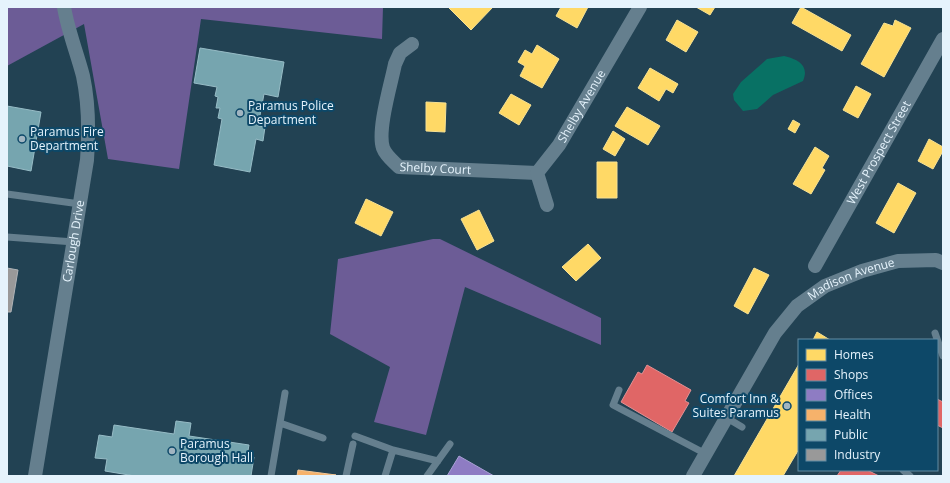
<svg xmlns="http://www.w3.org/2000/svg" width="950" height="483" font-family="'Open Sans',sans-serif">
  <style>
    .green { fill: #6c5c96 }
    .water { fill: #087164 }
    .homes { fill: #ffd966; stroke: #f7e193 }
    .shops { fill: #e06666; stroke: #e29093 }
    .offices { fill: #8e7cc3; stroke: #a8a0d4 }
    .health { fill: #f6b26b; stroke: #f1c696 }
    .public { fill: #76a5af; stroke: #97bcc6 }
    .industry { fill: #999; stroke: #b0b4b7 }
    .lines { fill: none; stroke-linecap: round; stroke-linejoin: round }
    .lane { stroke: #657f8e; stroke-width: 7 }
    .street { stroke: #657f8e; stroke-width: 14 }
    .poi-dot { fill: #a1b5c1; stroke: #0d4868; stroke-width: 1.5 }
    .labels { text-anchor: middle; stroke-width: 4; stroke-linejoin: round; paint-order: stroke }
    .poi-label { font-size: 12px; fill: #e5f3fc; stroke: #0d4868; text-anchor: start }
    .street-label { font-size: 12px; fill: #e5f3fc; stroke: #0d4868 }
  </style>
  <rect width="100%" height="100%" fill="#224253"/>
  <path class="green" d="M7 7H383L382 39 201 19 179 169 108 159 84 24 7 66Z
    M433 239H440L601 318V345L465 287 426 435 374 422 390 367 330 334 338 259Z"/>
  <path class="water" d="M784 56C797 59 810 65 803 81L773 95 757 109 743 111 734 100 733 94 741 82 767 59Z"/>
  <path class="homes" d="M493 7 471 30 449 8 450 7Z
    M561 7H588L577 28 556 16Z
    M696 7H715L710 15Z
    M801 7 851 35 842 51 792 23Z
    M677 20 698 32 686 52 666 40Z
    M895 20 911 28 884 77 861 64 884 23 893 26Z
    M537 45 559 59 542 88 520 76 525 66 518 62 525 50 532 54Z
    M650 68 678 84 673 93 666 89 659 101 638 88Z
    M856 86 871 94 858 118 843 110Z
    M511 94 531 105 519 125 499 113Z
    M426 102 446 103 445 132 426 131Z
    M627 107 660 126 648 145 615 126Z
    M793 120 800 124 795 133 788 129Z
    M613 131 625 139 615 156 603 149Z
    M929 139 943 147V151L933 169 918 161Z
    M815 147 829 156 822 168 825 170 811 194 793 184Z
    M597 162H617V198H597Z
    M898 183 916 193 894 233 876 223Z
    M366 199 393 212 381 236 355 223Z
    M479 210 494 241 477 250 461 219Z
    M588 244 601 258 576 281 562 267Z
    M754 268 769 275 748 314 734 306Z
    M817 332 830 340H813Z
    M799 364V449L783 476H734Z"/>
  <path class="shops" d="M647 365 691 390 685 401 689 403 672 432 621 402 638 372 642 374Z
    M937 399 943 402V428L937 425Z
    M841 470H867L879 476H837Z"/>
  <path class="offices" d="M459 456 494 476H447Z"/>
  <path class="health" d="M298 470 336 475 297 476Z"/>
  <path class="public" d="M200 48 284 62 278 97 264 94 258 126 265 127 263 141 256 139 250 172 214 165 222 119 218 118 220 108H216L218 97 215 96 217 87 194 83Z
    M7 106 41 112 31 171 7 166Z
    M176 421 191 423 189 436 249 445 247 456 254 457 251 476H135L105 471 107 459 95 458 99 435 112 437 114 425 174 434Z"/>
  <path class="industry" d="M7 268 18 270 11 312H7Z"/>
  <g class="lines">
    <path class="lane" d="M7 194 80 204
      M7 237 74 242
      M935 333 943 356
      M619 390 613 405 706 454
      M727 418 742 427
      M280 423 323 438
      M355 436 393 450
      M903 470 910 476
      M271 476 285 393
      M346 476 353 444
      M385 476 393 450 438 461
      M427 476 450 444"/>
    <g class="street">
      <path id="s1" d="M412 44 400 53 395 64C391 84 377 130 383 148 386 156 393 161 399 167L537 173"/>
      <path id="s2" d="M547 205 537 173 559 145 640 7"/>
      <path id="s3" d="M815 266 943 39"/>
      <path id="s4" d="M35 476 87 160C89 132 89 104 83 76 77 53 68 31 64 7"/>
      <path id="s5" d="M693 476 775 333 797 306 825 286 862 271 898 261 936 260 943 263"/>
    </g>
  </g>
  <g class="poi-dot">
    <circle cx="240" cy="113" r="4"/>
    <circle cx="22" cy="139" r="4"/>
    <circle cx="787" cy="406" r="4"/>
    <circle cx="172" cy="451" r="4"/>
  </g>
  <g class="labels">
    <g class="poi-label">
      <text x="248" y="110">Paramus Police<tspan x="248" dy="14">Department</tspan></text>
      <text x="30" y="136">Paramus Fire<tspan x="30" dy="14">Department</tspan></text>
      <text x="779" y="403" text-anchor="end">Comfort Inn &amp;<tspan x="779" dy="14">Suites Paramus</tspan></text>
      <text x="180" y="448">Paramus<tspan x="180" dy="14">Borough Hall</tspan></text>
    </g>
    <g class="street-label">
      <text dy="4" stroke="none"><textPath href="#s2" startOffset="114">Shelby Avenue</textPath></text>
      <text dy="4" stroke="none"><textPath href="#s3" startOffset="130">West Prospect Street</textPath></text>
      <text dy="4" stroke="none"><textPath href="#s1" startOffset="174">Shelby Court</textPath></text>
      <text dy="4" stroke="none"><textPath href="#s4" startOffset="238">Carlough Drive</textPath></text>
      <text dy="4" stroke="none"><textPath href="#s5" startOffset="261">Madison Avenue</textPath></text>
    </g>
  </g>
  <rect width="950" height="483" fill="none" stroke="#e5f3fc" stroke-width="16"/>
  <rect x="798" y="339" width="140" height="132" fill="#0d4868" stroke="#638ca3"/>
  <rect x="806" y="349" width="20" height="12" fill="#ffd966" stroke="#638ca3"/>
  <text x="834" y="359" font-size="12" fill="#e5f3fc">Homes</text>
  <rect x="806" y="369" width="20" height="12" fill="#e06666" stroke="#638ca3"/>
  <text x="834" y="379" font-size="12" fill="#e5f3fc">Shops</text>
  <rect x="806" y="389" width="20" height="12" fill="#8e7cc3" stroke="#638ca3"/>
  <text x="834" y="399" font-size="12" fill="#e5f3fc">Offices</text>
  <rect x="806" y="409" width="20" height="12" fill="#f6b26b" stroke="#638ca3"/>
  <text x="834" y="419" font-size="12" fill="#e5f3fc">Health</text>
  <rect x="806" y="429" width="20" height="12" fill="#76a5af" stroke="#638ca3"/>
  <text x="834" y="439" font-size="12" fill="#e5f3fc">Public</text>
  <rect x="806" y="449" width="20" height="12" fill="#999999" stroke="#638ca3"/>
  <text x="834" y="459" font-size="12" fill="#e5f3fc">Industry</text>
</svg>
